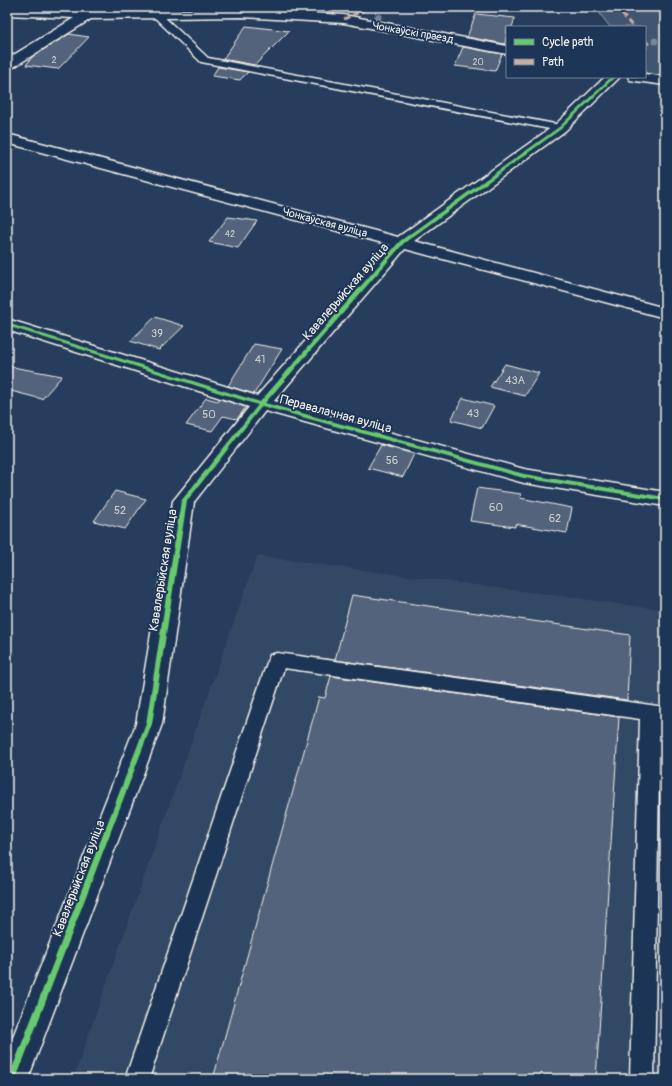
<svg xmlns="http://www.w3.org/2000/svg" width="672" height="1086" font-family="Pangolin,sans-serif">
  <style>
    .built { fill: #334966 }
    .green { fill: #40546f; stroke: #9aa2ac }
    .building { fill: #52647b; stroke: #f4f1e8 }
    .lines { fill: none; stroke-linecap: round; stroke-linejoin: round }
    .lane-casing { stroke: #f4f1e8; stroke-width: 3 }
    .street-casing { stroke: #f4f1e8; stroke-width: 3 }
    .lane { fill: #1d3557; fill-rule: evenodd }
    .street { fill: #1d3557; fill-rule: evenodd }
    .quiet { stroke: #c7aca2; stroke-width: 3; stroke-dasharray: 6 3; stroke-linecap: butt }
    .cycleway-casing { stroke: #1d3557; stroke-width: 2 }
    .cycleway { fill: #67ca6e; fill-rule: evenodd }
    .tree { fill: #7a8696 }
    .labels { text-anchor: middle; stroke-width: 4; stroke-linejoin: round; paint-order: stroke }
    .far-number-label { font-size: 9px; fill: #cccecd }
    .far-street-label { font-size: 11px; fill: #f4f1e8; stroke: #1d3557 }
    .number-label { font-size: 11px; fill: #cccecd }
    .street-label { font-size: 13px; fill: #f4f1e8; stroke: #1d3557 }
  </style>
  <rect width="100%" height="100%" fill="#263d5d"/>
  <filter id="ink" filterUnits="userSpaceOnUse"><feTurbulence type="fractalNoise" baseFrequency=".025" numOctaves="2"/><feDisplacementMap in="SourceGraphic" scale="8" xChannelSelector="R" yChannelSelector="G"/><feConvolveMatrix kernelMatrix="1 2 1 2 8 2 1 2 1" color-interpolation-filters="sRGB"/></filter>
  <g filter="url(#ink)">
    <path class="built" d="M257 556 665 610V1079H73Z"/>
    <path class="green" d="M595 7H665V78L645 73V27H610Z"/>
    <path class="building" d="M476 14 515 18 512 27H507L505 44 467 37Z
      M246 26 289 31 255 65 223 59Z
      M69 34 89 37 58 69 26 65 33 56Z
      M463 47 502 54 495 71 455 66Z
      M218 67 248 72 240 80 212 76Z
      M228 217 257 221 238 248 209 242Z
      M155 317 184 326 159 350 130 341Z
      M254 344 282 349 254 394 228 386Z
      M505 364 539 373 525 396 490 387Z
      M7 366 62 376 42 399 7 390Z
      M206 398 218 401 220 399 246 407 237 419 223 416 212 431 186 425Z
      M463 398 494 406 482 428 451 420Z
      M381 445 414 454 403 477 368 468Z
      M477 488 521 494 520 498 572 508 567 533 515 524V527L470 521Z
      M115 491 146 499 125 529 94 521Z
      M352 595 630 635 627 700 335 660Z
      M331 676 619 717 596 1079H213L319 697 325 698Z"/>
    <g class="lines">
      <defs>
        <path id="lane" d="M156 11 159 12 208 58 560 125 564 126 566 128 564 130 560 131 201 62 153 16 151 14 153 12Z
          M277 653 665 707V723L660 722 654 1079H630L640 719 284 668 149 1079H125L268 660 270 655Z"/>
        <path id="street" d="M7 7 88 11 242 9 344 15 507 46V54L344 23 242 17 91 19 12 68 7 69V59L74 18 7 15Z
          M645 74 665 77V85L635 81 630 80 628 77H645Z
          M605 77H620L565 131 414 241 665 308V318L405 249 274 401 524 469 665 492V506L524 483 265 411 194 502 162 724 28 1079H7V1052L136 724 173 501 249 407 7 330V319L257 396 390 245 7 143V134L398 237 555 125Z"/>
      </defs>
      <use href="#lane" class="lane-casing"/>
      <use href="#street" class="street-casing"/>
      <use href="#lane" class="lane"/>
      <use href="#street" class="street"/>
      <path class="quiet" d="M616 7 633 27
        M242 13 246 7
        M344 19 371 7
        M645 40 649 45 645 48"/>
      <defs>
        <path id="cycleway" d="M611 77H615L561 129 404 243 265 403 524 474 665 497V501L524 478 262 406 187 501 152 724 16 1079H8L146 724 181 501 258 405 7 326V323L260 402 400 241 559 127Z"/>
      </defs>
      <use href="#cycleway" class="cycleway-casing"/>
      <use href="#cycleway" class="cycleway"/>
    </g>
    <g class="tree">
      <circle cx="378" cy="17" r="3.5"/>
      <circle cx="655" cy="41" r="3.5"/>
    </g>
  </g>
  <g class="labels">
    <g class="far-number-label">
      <text x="54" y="63">2</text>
      <text x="478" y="65">20</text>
      <text x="230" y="237">42</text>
    </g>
    <g class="far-street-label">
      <text transform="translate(413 32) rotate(10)" y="4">Чонкаўскі праезд</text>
      <text transform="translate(325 222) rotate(15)" y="4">Чонкаўская вуліца</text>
    </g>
    <g class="number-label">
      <text x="157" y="337">39</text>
      <text x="260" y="363">41</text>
      <text x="515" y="384">43А</text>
      <text x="473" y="417">43</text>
      <text x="209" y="418">50</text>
      <text x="392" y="464">56</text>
      <text x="496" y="511">60</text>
      <text x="120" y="514">52</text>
      <text x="555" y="522">62</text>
    </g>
    <g class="street-label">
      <text transform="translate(345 291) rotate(-49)" y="5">Кавалерыйская вуліца</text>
      <text transform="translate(336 413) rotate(15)" y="5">Перавалачная вуліца</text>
      <text transform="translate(162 570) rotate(-81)" y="5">Кавалерыйская вуліца</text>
      <text transform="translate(78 878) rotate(-69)" y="5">Кавалерыйская вуліца</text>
    </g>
  </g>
  <rect width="672" height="1086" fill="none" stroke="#1d3557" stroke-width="24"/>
  <rect x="12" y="12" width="648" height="1062" fill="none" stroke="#f4f1e8" stroke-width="1.5" filter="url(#ink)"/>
  <rect x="506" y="26" width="140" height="52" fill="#1d3557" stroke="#738091"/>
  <rect x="514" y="39" width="20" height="6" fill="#67ca6e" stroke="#738091"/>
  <text x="542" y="46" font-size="12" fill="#f4f1e8">Cycle path</text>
  <rect x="514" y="59" width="20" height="6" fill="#c7aca2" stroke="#738091"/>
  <text x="542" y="66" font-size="12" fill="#f4f1e8">Path</text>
</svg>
